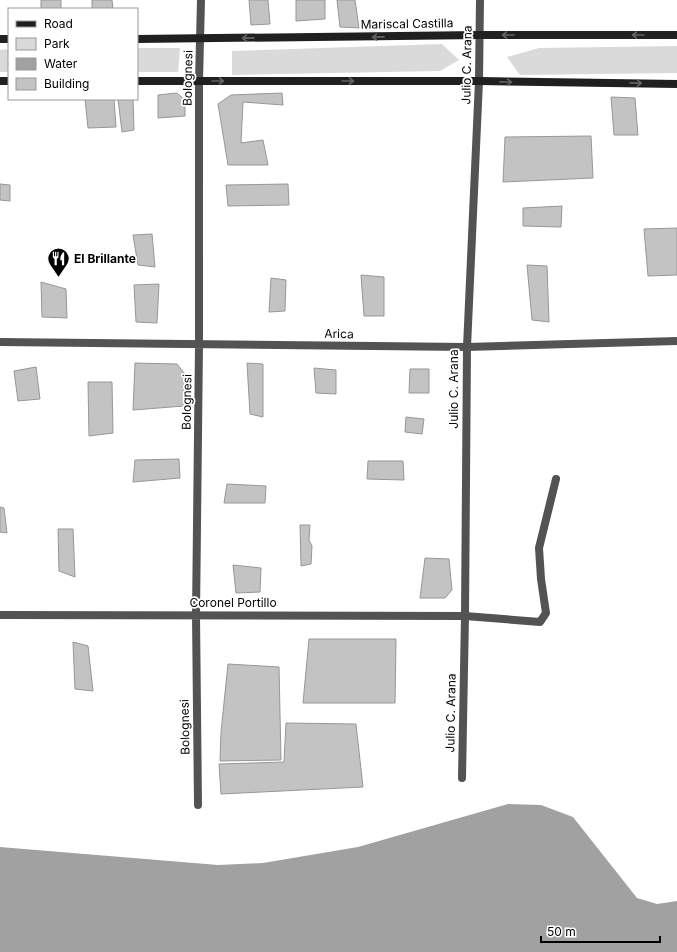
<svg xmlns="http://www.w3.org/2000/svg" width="677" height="952" font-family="Inter,sans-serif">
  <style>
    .green { fill: #dadada }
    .water { fill: #a1a1a1 }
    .building { fill: #c3c3c3; stroke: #979797 }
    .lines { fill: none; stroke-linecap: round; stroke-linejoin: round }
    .lane { stroke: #535353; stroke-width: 8 }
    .street { stroke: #535353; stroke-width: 8 }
    .secondary { stroke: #202020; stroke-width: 8 }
    .oneway { stroke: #636363 }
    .labels { text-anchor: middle; stroke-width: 3.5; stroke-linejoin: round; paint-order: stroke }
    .street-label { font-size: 12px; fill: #000; stroke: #fff }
    .poi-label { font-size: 12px; font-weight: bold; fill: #000; stroke: #fff; text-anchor: start }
  </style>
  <rect width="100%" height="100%" fill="#fff"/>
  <path class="green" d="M442 44 459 60 440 71 232 75V51Z
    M677 46V73L520 75 507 57 539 48Z
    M137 48H180L178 72H137Z
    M9 49V72H0V50Z"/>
  <path class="water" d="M508 804 541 805 573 817 637 898 657 904 677 901V952H0V847L218 865 263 863 358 847Z"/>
  <path class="building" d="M41 0H61V9H41Z
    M92 0H112L113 9H92Z
    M249 0H268L270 24 251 25Z
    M296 0H325V19L296 21Z
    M337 0H355L359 28 340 27Z
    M177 93 185 100V116L158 118V95Z
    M282 93 283 105 243 102 241 143 263 140 268 165H228L218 104 231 95Z
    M611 97 635 98 638 135H614Z
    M85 99H114L116 127 88 128Z
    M118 99H133L134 130 122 132Z
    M591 136 593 178 503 182 505 137Z
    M0 184 10 185V201L0 200Z
    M288 184 289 205 228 206 226 185Z
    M562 206 561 227 523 226V208Z
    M677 228V275L648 276 644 229Z
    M152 234 155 267 138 265 133 235Z
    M527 265 547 266 549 322 532 320Z
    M361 275 384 277V316H364Z
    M271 278 286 280 285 311 269 312Z
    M41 282 66 289 67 318 42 317Z
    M159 284 157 323 136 322 134 285Z
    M135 363 177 364 184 373V406L133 410Z
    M247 363 263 364V417L250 414Z
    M36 367 40 399 18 401 14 371Z
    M314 368 336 370V394L316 393Z
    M410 369H429V393H409Z
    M88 382H112L113 433 89 436Z
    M406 417 424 419 422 434 405 432Z
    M179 459 180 478 133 482 135 460Z
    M368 461H403L404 480 367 479Z
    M227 484 266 486 265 503H224Z
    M0 507 4 508 7 533 0 532Z
    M300 525H310L309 540 312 546 311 564 301 566Z
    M58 529H73L75 577 59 571Z
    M425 558 449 559 452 590 445 598H420Z
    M233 565 261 568 260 592 236 593Z
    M309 639H396L395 703H303Z
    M73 642 88 646 93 691 75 689Z
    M228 664 279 667 281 760 220 761 221 732Z
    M286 723 356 724 363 787 221 794 219 764 284 762Z"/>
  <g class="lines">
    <path class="lane" d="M465 616 540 622 546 613 541 579 539 548 556 479"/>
    <path class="street" d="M0 342 467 347 677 341
      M0 615 465 616
      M462 778 465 616 467 347 479 81 480 0
      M198 805 196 615 199 344V81L201 0"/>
    <path class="secondary" d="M0 39H9
      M137 39 480 35H677
      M0 81H9
      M137 81H479L677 84"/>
  </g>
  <defs><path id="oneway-shaft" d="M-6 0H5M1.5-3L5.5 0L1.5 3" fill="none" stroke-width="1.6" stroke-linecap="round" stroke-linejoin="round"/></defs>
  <g class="oneway">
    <use href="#oneway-shaft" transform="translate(508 35) rotate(180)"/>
    <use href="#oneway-shaft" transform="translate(638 35) rotate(180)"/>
    <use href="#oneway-shaft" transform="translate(378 37) rotate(179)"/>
    <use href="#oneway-shaft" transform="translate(248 38) rotate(179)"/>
    <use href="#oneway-shaft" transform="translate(218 81)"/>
    <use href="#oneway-shaft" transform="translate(348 81)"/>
    <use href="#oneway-shaft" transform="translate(506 82) rotate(1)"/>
    <use href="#oneway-shaft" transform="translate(636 83) rotate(1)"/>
  </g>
  <defs>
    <symbol id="restaurant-pin" viewBox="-11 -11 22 30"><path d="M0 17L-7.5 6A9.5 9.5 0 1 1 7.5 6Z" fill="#000" stroke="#fff"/><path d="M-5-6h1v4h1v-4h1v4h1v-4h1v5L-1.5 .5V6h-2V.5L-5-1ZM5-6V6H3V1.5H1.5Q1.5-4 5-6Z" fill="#fff"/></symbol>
  </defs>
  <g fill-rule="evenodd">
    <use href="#restaurant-pin" x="46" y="246" width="25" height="34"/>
  </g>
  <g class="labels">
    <g class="street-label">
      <text transform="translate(407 24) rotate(-1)" y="4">Mariscal Castilla</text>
      <text transform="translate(467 65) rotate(-89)" y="4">Julio C. Arana</text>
      <text transform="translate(188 78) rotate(-89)" y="4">Bolognesi</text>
      <text transform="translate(339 334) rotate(1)" y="4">Arica</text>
      <text transform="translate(454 389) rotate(-90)" y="4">Julio C. Arana</text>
      <text transform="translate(187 402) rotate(-89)" y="4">Bolognesi</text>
      <text x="233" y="607">Coronel Portillo</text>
      <text transform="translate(451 713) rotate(-89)" y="4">Julio C. Arana</text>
      <text transform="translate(185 727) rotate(-91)" y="4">Bolognesi</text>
    </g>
    <g class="poi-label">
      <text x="74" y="263">El Brillante</text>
    </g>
  </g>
  <rect x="8" y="8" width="130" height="92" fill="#ffffff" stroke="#999999"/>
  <rect x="16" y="21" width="20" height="6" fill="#202020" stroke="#999999"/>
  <text x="44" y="28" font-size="12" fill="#000000">Road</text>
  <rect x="16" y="38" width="20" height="12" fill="#dadada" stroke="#999999"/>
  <text x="44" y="48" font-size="12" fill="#000000">Park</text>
  <rect x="16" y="58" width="20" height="12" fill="#a1a1a1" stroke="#999999"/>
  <text x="44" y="68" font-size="12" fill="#000000">Water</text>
  <rect x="16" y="78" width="20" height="12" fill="#c3c3c3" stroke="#999999"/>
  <text x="44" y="88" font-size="12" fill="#000000">Building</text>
  <path d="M541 936v6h119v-6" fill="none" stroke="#000000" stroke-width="2"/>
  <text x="547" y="936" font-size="12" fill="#000000" stroke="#ffffff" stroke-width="3" paint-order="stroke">50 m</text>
</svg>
